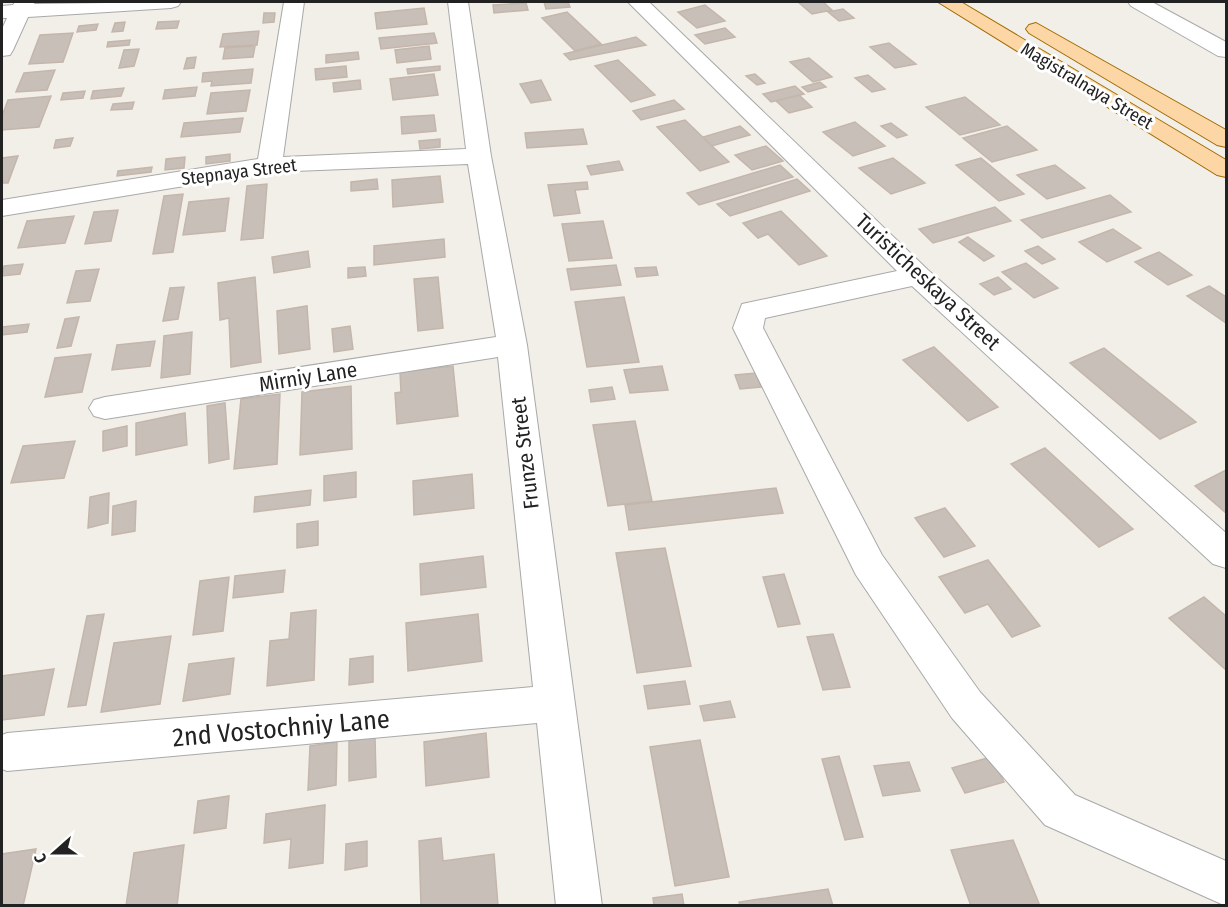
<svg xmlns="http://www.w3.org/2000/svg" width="1228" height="907" font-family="'Fira Sans Condensed',sans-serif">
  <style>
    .building { fill: #c7bfb8; stroke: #c4b6ab; stroke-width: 1.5 }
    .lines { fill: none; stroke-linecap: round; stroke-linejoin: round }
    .minor-casing { stroke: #a9a9a9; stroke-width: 2 }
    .major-casing { stroke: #a06b00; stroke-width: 2 }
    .minor { fill: #fff; fill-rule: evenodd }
    .major { fill: #fcd6a4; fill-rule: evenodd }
    .labels { text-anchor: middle; stroke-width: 6; stroke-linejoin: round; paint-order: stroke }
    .far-street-label { font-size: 18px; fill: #222; stroke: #fff }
    .street-label { font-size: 21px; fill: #222; stroke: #fff }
    .near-street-label { font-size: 26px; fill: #222; stroke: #fff }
  </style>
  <rect width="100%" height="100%" fill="#f2efe9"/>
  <path class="building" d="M544 2H568L570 7 546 9Z
    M798 2H823L832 10 812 14Z
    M526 3 528 10 494 13 493 5Z
    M705 5 725 21 697 28 678 12Z
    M424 8 427 24 377 29 375 13Z
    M843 9 854 18 839 21 828 12Z
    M567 12 601 44 575 51 542 18Z
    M264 13H275L274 22 263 23Z
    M179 21 177 28 156 29 158 22Z
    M125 22 123 31 112 32 115 23Z
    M98 24 96 30 77 32 79 26Z
    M725 28 735 37 705 44 695 35Z
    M259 31 257 45 220 47 223 34Z
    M73 33 63 62 29 64 40 35Z
    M434 33 437 43 381 49 379 38Z
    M636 37 646 45 570 60 564 54Z
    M130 40 129 45 107 47 108 42Z
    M889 43 916 64 895 68 870 47Z
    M255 46 253 57 223 59 225 48Z
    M429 46 431 59 397 63 395 50Z
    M139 49 134 66 119 68 124 50Z
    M358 52 359 59 326 63V55Z
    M196 57 194 68 184 69 187 58Z
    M809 58 832 77 813 82 790 62Z
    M618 60 655 95 631 102 595 66Z
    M346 66 347 77 316 80 315 69Z
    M440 66V70L408 74 407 69Z
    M253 69 251 83 211 86 212 81 202 82 203 73Z
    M55 70 47 90 16 92 24 73Z
    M434 74 438 95 393 100 390 79Z
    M755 74 765 83 757 85 746 76Z
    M868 75 885 89 872 92 855 78Z
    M360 80 361 89 334 92 333 83Z
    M541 80 551 100 531 103 520 84Z
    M820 82 826 87 808 92 802 87Z
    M795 86 804 94 771 102 763 94Z
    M197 87 195 96 163 99 165 90Z
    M124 88 121 96 91 99 93 91Z
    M250 90 246 111 207 114 211 93Z
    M85 91 83 98 61 100 63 93Z
    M799 95 812 107 789 113 776 101Z
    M51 96 39 127 2 130V116L8 100Z
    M965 97 1000 125 960 135 926 107Z
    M674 100 684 109 641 120 633 111Z
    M134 102 132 109 111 110 113 104Z
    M434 115 436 131 402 134 401 117Z
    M243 118 240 132 181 137 184 123Z
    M685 120 712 146 729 162 700 171 657 127Z
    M855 122 885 146 853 156 823 132Z
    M891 123 907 135 897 138 881 126Z
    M740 126 750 135 712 146 703 137Z
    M1007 126 1037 150 992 162 963 138Z
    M583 129 587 144 527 148 525 133Z
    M73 138 70 146 54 148 56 140Z
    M440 139V147L420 149 419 141Z
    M766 146 783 161 752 170 735 155Z
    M230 154V161L206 164V157Z
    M18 156 8 183H2V158Z
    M185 157 184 168 165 170 166 159Z
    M893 158 925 183 891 194 859 168Z
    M981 158 1024 194 999 201 956 165Z
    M619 161 623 170 591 175 587 166Z
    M780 165 793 177 699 205 687 193Z
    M1055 165 1085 188 1047 199 1017 175Z
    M152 167 151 172 117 176 118 171Z
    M440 176 443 202 393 207 392 180Z
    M377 179 378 189 351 191V182Z
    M797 179 810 191 730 216 717 204Z
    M587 182 588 189 575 190 580 213 554 216 548 185Z
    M267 184 263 238 241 240 247 186Z
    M183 194 173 252 153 254 164 196Z
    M1110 195 1131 212 1042 238 1021 220Z
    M229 198 225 231 183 235 189 202Z
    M995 207 1011 221 933 243 919 229Z
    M118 210 111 241 85 244 94 212Z
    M781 211 827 256 799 265 768 234 758 238 743 223Z
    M74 216 65 243 18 248 27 221Z
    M603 221 612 258 569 261 562 224Z
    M1113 229 1141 248 1107 262 1079 242Z
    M968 237 994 256 984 261 959 242Z
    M444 239 445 257 374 265V246Z
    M1038 246 1055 259 1042 264 1025 251Z
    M308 251 310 267 274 273 272 257Z
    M1159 252 1192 275 1168 285 1135 262Z
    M1026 263 1058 288 1034 298 1002 272Z
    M23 264 20 274 2 276 4 266Z
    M616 265 621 285 571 290 567 269Z
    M365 267 366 276 348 278V268Z
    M656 267 658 275 637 277 635 268Z
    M99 269 90 301 67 303 76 271Z
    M255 277 261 362 231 367 229 318 220 320 218 283Z
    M438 277 443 328 418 331 414 279Z
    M998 277 1011 289 994 295 980 284Z
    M1209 286 1226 297V323L1187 296Z
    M184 287 178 319 163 321 170 288Z
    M624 297 639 362 587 367 575 302Z
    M307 306 310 349 279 354 277 311Z
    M79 317 71 346 57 348 65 319Z
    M29 324 27 332 2 335V327Z
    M350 326 353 349 334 352 332 329Z
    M192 332 190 374 161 378 164 336Z
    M155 341 150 366 112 370 117 345Z
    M934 347 998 407 968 421 903 360Z
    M1104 348 1196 422 1160 439 1070 363Z
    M91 354 82 392 45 397 55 358Z
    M453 366 458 416 397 424 395 393 401 392 400 372Z
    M662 366 668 390 630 393 624 370Z
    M756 373 761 387 740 389 735 375Z
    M351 386 352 449 300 455 302 392Z
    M612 387 615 399 591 402 589 390Z
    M280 394 277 464 234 469 241 399Z
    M225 403 229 459 209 463 207 406Z
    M185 413 187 445 136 455V423Z
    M635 421 652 501 608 506 593 425Z
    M127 426V446L103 451V431Z
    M75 441 64 478 11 483 23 446Z
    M1045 448 1133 529 1099 547 1011 464Z
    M1226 470V513L1195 486Z
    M356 472V497L324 501V476Z
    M472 474 474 508 414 515 413 481Z
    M776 488 783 513 629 530 625 505Z
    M311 490 310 505 254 512 255 497Z
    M109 493 108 523 88 528 90 497Z
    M136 501 135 531 112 535 113 506Z
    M945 508 975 546 944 557 915 518Z
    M318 521V545L297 548V524Z
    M665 548 691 666 637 673 616 553Z
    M483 556 486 587 421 595 420 564Z
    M988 560 1040 626 1012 637 988 604 965 613 939 577Z
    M285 570 283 592 233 598 235 576Z
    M784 574 800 624 778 627 763 577Z
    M229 577 223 631 193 635 200 581Z
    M1204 597 1226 616V670L1169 618Z
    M316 610 314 680 267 686 270 641 289 639 291 613Z
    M104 614 86 705 68 707 87 616Z
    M478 614 482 661 408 671 406 623Z
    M833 634 850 687 823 690 807 637Z
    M171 636 160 704 101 712 114 643Z
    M373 656V682L349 685 350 659Z
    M234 658 230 694 183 701 189 664Z
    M54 669 44 715 2 720V676Z
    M685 681 690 704 648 709 644 686Z
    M730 701 735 717 704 721 700 706Z
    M486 733 489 777 426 786 424 742Z
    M375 737 376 777 349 781V741Z
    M700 740 729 877 675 886 650 747Z
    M337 742 336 785 308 790 310 746Z
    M839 756 863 837 845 840 822 759Z
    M991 757 1004 782 965 793 952 768Z
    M909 762 920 791 883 796 874 766Z
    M229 796 226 828 194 833 198 801Z
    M325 805 323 863 289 868 291 839 264 843 266 814Z
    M441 838 443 861 494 854 498 906H421L419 841Z
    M1013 840 1040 906H971L951 850Z
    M367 841V866L345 870 346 844Z
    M184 845 177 906H126L134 853Z
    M36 849 23 906H2V854Z
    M828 889 833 906H740L739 902Z
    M682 894 684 906H654L653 898Z"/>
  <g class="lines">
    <defs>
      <path id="minor" d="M15 2H35L34 4 181 2 178 6 171 8 28 17 13 50 10 55 2 56V29L7 18H2V6L13 5Z
        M284 2H304L283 157 466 149 448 2H468L491 156 527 345 602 906H556L537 723 7 771 2 769V735L7 733 533 687 498 357 105 419 94 416 89 408 94 400 105 397 496 337 468 164 270 172 2 216V200L258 159Z
        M628 2H649L928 270 1226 533V568L1213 564 912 286 765 318 763 328 882 555 980 692 1075 795 1226 861V906L1045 825 952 718 856 575 733 328 742 304 897 271Z
        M1128 2H1152L1226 42V57L1218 56 1131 6Z"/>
      <path id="major" d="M938 2H961L1226 160V177L1217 175Z
        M1036 23 1226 130V147L1217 145 1029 33 1026 29 1029 25Z"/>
    </defs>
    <use href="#minor" class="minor-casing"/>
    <use href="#major" class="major-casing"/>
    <use href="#minor" class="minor"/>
    <use href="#major" class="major"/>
  </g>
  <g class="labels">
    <g class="far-street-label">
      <text transform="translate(1087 86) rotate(31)" y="6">Magistralnaya Street</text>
      <text transform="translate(239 172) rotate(-7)" y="6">Stepnaya Street</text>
    </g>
    <g class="street-label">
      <text transform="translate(928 282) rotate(43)" y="7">Turisticheskaya Street</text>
      <text transform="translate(308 377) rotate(-9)" y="7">Mirniy Lane</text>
      <text transform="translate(525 453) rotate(-97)" y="7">Frunze Street</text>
    </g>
    <g class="near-street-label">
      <text transform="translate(281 728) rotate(-5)" y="9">2nd Vostochniy Lane</text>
    </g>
  </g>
  <rect width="1228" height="907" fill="none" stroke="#222222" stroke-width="6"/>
  <g transform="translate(54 853) rotate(249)" stroke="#ffffff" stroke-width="4.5" paint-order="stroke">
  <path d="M0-4.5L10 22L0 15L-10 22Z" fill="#222222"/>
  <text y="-9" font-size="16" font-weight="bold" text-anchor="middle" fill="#222222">С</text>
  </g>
</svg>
